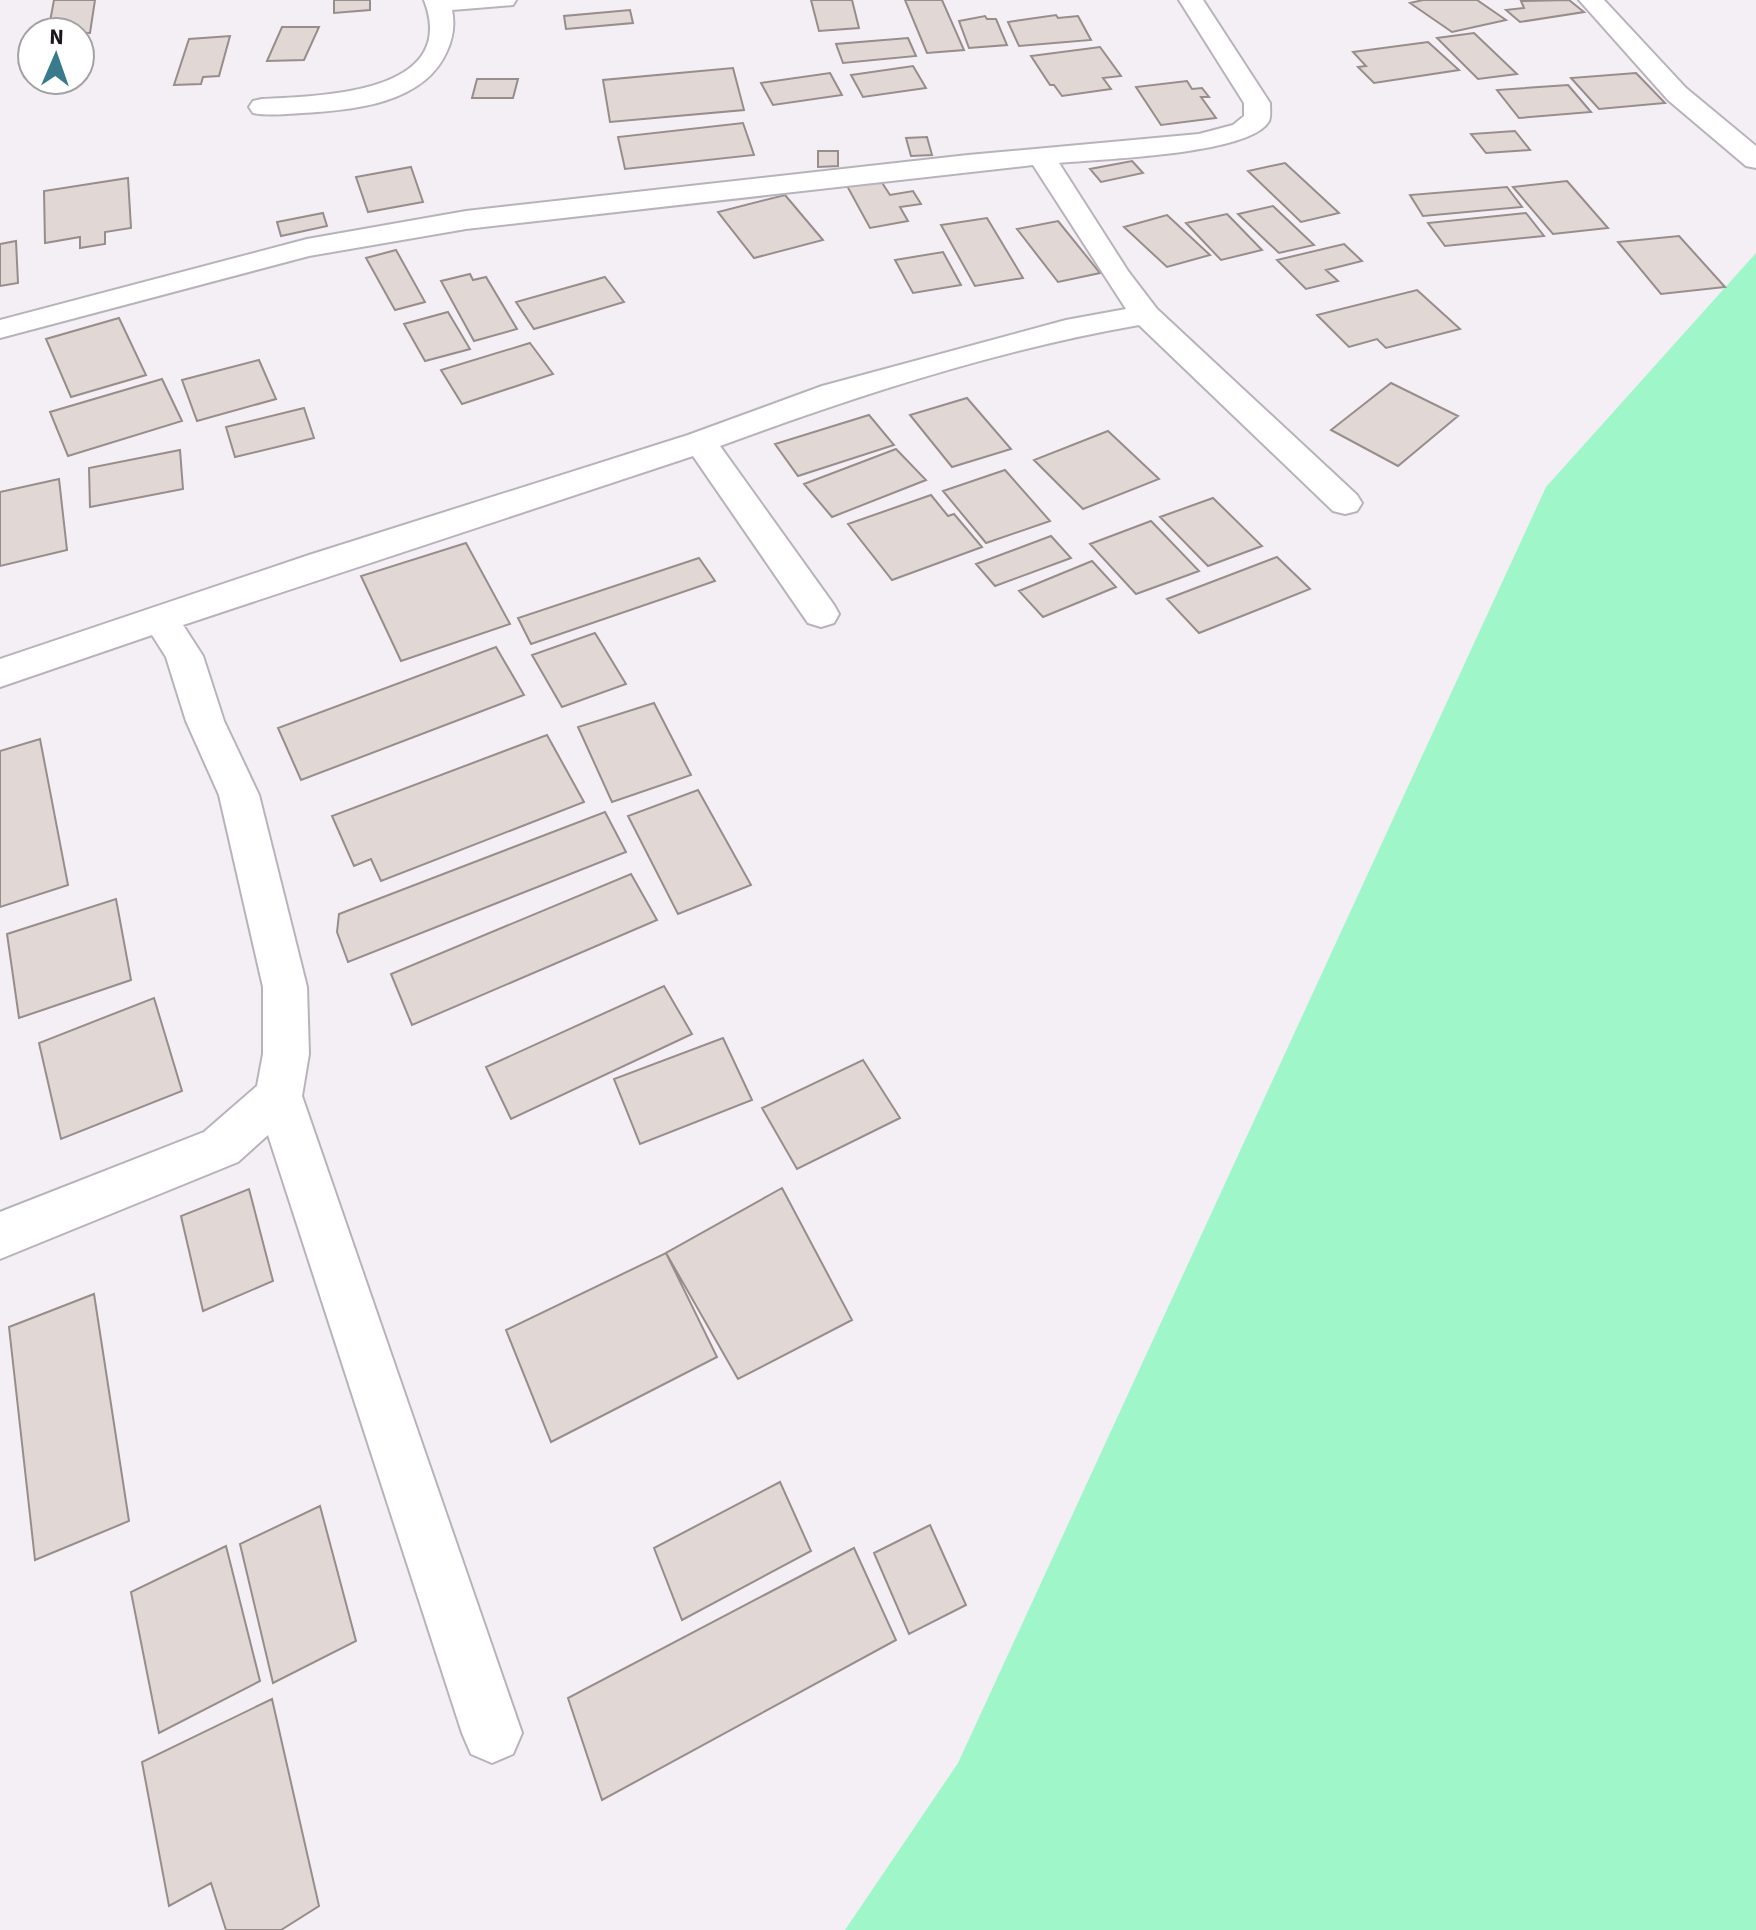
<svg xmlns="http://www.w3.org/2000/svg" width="1756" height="1930" font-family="'Source Sans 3',sans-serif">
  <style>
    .green { fill: #9ff7c9 }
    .building { fill: #e1d7d4; stroke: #978d8b; stroke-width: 2 }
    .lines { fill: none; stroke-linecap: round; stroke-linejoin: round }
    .minor-casing { stroke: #b8b3ba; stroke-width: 4 }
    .minor { fill: #fff; fill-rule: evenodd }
  </style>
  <rect width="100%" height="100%" fill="#f4eef5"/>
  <path class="green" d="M1756 253V1930H845L958 1763 1546 487Z"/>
  <path class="building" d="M54 0H95L90 33 48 32Z
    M334 0H370V10L334 13Z
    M811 0H852L859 28 819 31Z
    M905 0H942L964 50 927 53Z
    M1423 0H1477L1506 20 1452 32 1410 3Z
    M1569 0 1584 12 1520 22 1506 10 1524 8 1521 1Z
    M630 10 633 23 566 29 564 16Z
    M1056 15 1058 18 1078 16 1091 40 1019 46 1008 22Z
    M985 16 987 19H996L1007 45 969 48 959 21Z
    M282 27H319L304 60 267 61Z
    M1474 33 1517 74 1478 79 1437 38Z
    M230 36 219 76 203 77 201 84 174 85 189 39Z
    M908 38 916 56 843 63 836 44Z
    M1428 42 1459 70 1374 83 1358 67 1366 66 1353 52Z
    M1100 47 1121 76 1103 78 1111 89 1062 96 1054 85H1050L1031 56Z
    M913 66 926 88 863 97 851 75Z
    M733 68 744 110 610 122 603 80Z
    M830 73 842 95 773 105 761 83Z
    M1636 73 1665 103 1599 109 1571 78Z
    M477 79H518L513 98H472Z
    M1187 81 1192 89 1202 88 1209 97H1201L1216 118 1161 125 1136 87Z
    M1568 85 1591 112 1519 118 1497 90Z
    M743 123 754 155 625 169 618 137Z
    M1515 131 1530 150 1486 153 1471 134Z
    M927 137 932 155 911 156 906 138Z
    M818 151H838V166L818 167Z
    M1132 161 1143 173 1101 182 1090 169Z
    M1285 163 1339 213 1301 222 1248 171Z
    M411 167 423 202 368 212 356 177Z
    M128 178 131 228 105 232V244L80 248V237L45 243 44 191Z
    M879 178 890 195 913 191 921 204 900 207 908 221 870 228 846 184Z
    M1567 181 1608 228 1553 234 1513 187Z
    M1507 187 1522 207 1423 216 1410 195Z
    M785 195 823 240 754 258 718 212Z
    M1273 206 1314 245 1279 253 1238 214Z
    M323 213 327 226 281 236 277 222Z
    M1526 213 1544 236 1445 246 1428 223Z
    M1227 214 1262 250 1221 260 1186 223Z
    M1167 215 1210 255 1167 267 1124 227Z
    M987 218 1023 278 975 286 941 225Z
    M1058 221 1100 273 1058 282 1017 229Z
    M1679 236 1725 287 1661 294 1618 242Z
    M16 241 18 283 0 286V244Z
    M1344 244 1362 261 1326 270 1338 281 1306 289 1277 260Z
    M396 250 425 302 395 310 366 258Z
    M943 252 961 285 913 293 895 260Z
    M470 274 473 280 486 277 517 329 474 341 441 281Z
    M605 277 624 302 534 329 516 302Z
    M1417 290 1460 329 1386 348 1377 339 1349 347 1317 315Z
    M448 312 470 349 425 361 404 324Z
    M119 318 146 375 71 397 46 339Z
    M530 343 553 374 462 404 441 370Z
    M259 360 276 399 197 421 182 380Z
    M162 379 182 421 68 456 50 412Z
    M1391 383 1458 416 1398 466 1331 430Z
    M967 398 1011 449 952 467 910 415Z
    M304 408 314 438 235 457 226 427Z
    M869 415 894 445 798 476 775 444Z
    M1108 431 1159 479 1083 509 1034 460Z
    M896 449 926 480 832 517 804 484Z
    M180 450 183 489 90 507 89 468Z
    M1005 470 1050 521 986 543 943 491Z
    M59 479 67 550 0 566V492Z
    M931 495 948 516 954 514 982 547 892 580 848 524Z
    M1213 498 1262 546 1208 566 1160 517Z
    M1151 521 1199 571 1136 594 1090 544Z
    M1051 536 1071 558 995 586 976 564Z
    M466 543 510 624 401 661 361 576Z
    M1277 557 1310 589 1199 633 1167 599Z
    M699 558 715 581 531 644 518 618Z
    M1092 561 1116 587 1043 617 1019 591Z
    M595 633 626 684 562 707 532 655Z
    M496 647 524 695 301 780 278 728Z
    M654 703 691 775 612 802 578 727Z
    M547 735 584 802 381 881 371 859 354 866 332 816Z
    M40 739 68 885 0 907V751Z
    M698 790 751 885 678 914 628 816Z
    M605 812 626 852 348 962 337 932 339 914Z
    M631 874 657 920 412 1025 391 974Z
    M116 899 131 980 19 1018 7 934Z
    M664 986 692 1034 511 1119 486 1067Z
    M154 998 182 1091 61 1139 39 1043Z
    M723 1038 752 1100 640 1144 614 1079Z
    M863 1060 900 1118 797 1169 762 1108Z
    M782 1188 852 1320 738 1379 666 1253Z
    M249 1189 273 1281 203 1311 181 1216Z
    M666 1253 717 1357 551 1442 506 1330Z
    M94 1294 129 1521 35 1560 9 1327Z
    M780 1482 811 1551 682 1620 654 1548Z
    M320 1506 356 1641 273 1683 240 1544Z
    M930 1525 966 1605 909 1634 874 1553Z
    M226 1546 260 1681 159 1733 131 1592Z
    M854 1548 896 1640 602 1800 568 1698Z
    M272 1699 319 1906 281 1930H226L211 1883 169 1906 142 1762Z"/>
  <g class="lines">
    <defs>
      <path id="minor" d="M424 0H516L513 5 452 10C455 25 453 38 447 51 424 104 353 110 302 113 286 114 268 116 253 113L249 107 253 101 262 99C318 96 461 95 424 0Z
        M1179 0H1203L1270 103C1270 109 1271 116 1269 121 1251 155 1097 159 1059 163L1128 271 1157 309 1357 495 1362 503 1357 511 1345 514 1333 511 1139 325C996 350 856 396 720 446L834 605 839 614 834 623 821 627 808 623 693 456 183 625 203 656 224 721 259 795 307 987 309 1054 302 1096 522 1733 513 1754 492 1763 471 1754 462 1733 268 1135 238 1162 0 1259V1212L204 1132 257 1086 263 1054V987L219 795 186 721 166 657 152 635 0 687V659L309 555 688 435 822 386 1066 320 1126 309 1033 165 466 229 309 256 0 338V320L307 239 466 211 968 155 1199 134 1233 125 1244 116V103Z
        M1579 0H1604L1686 88 1756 146V168L1746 166 1668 100Z"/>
    </defs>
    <use href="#minor" class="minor-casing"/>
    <use href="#minor" class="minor"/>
  </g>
  <g transform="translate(56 56) rotate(2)"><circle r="38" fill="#ffffff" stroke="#a3a2a3" stroke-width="2"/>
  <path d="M0-6L14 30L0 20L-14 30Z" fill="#397b8c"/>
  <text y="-12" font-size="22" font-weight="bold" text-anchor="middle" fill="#191719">N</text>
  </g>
</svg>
